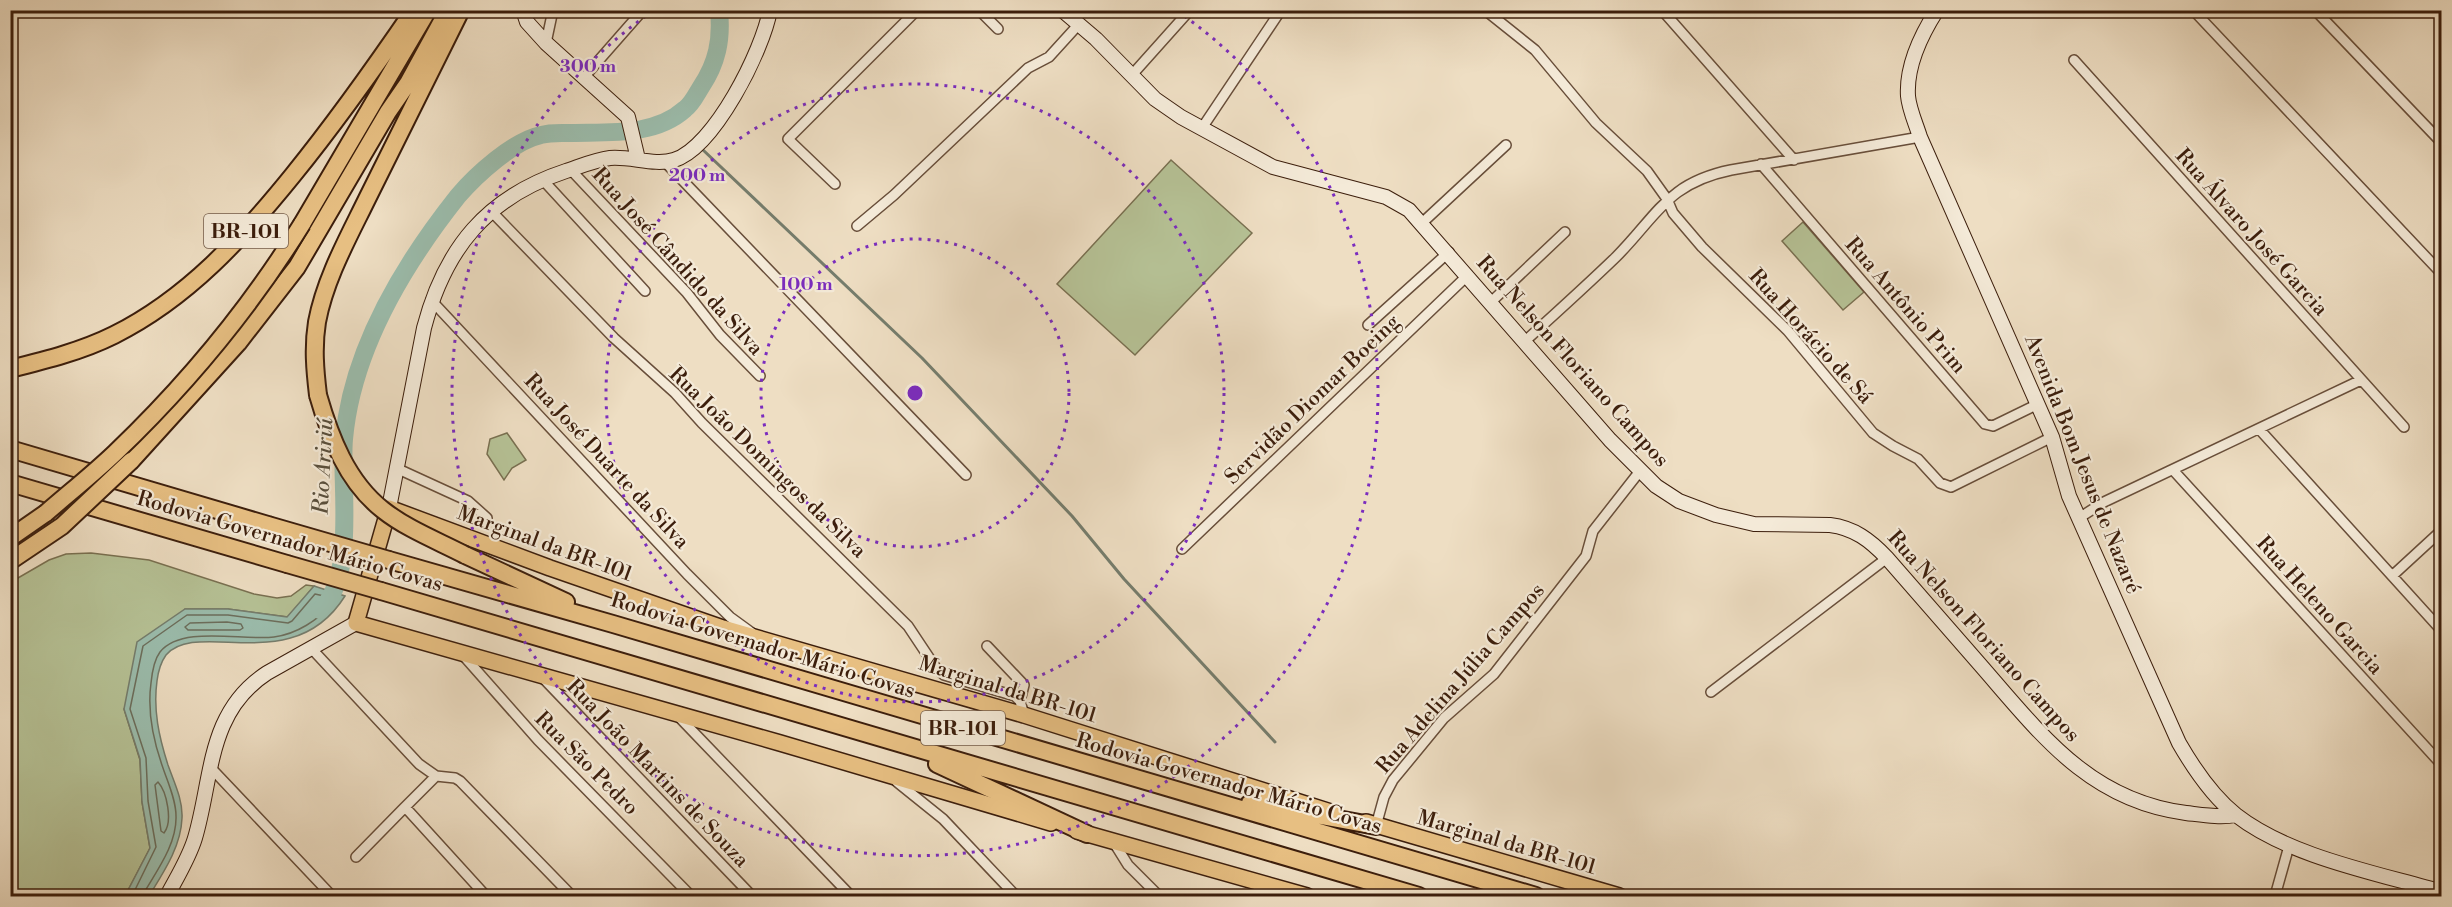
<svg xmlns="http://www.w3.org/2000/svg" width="2452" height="907" font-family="'Libre Bodoni',serif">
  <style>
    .green { fill: #b6c296; stroke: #797051; stroke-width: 1.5 }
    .water { fill: #9bbdad; stroke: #757d6d; stroke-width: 1.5 }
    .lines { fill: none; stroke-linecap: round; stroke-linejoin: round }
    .shore { stroke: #6c6e5c; stroke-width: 1.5 }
    .stream { stroke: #757d6d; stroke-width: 3 }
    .river { stroke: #9bbdad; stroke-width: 18 }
    .street-casing { stroke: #684e3a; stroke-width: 12 }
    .secondary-casing { stroke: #3c1e0c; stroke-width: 16 }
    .primary-casing { stroke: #3c1e0c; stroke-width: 18 }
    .highway-casing { stroke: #3c1e0c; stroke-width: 20 }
    .street { stroke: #f4ead8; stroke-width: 9 }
    .secondary { stroke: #f4ead8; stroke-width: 14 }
    .primary { stroke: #e7bf82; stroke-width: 15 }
    .highway { stroke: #e7bf82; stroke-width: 16 }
    .highway-bridge-casing { stroke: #3c1e0c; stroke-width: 20; stroke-linecap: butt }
    .highway-bridge { stroke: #e7bf82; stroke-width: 16 }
    .ring { fill: none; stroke: #7b2cbf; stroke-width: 3; stroke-dasharray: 3 6 }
    .labels { text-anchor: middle; stroke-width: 4.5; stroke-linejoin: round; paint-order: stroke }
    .shield { fill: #f4ead8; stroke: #735b49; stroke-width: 1.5 }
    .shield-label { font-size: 20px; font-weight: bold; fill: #3c1e0c }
    .street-label { font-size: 21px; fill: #3c1e0c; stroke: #f4ead8 }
    .water-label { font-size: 22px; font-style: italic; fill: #584e3c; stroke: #f4ead8 }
    .centre { fill: #7b2cbf; stroke: #f4ead8; stroke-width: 3 }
    .ring-label { font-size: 18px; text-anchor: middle; font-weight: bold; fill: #7b2cbf; stroke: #f4ead8; stroke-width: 4.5; stroke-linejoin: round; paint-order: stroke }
  </style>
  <rect width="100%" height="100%" fill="#eedec3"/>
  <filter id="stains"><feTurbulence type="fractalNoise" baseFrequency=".00333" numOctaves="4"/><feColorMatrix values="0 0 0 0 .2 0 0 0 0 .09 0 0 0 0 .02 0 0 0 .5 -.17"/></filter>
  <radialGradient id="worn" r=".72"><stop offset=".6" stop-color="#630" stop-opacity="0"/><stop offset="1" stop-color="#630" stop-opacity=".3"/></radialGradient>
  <path class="green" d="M1171 160 1252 233 1135 355 1057 284Z
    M1803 222 1864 292 1843 310 1782 241Z
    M507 433 526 460 512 468 504 480 487 454 490 439Z
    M91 553 149 560 254 594 277 598 291 596 306 585 314 586 288 617 228 609H185L124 709 140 760 142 802 150 848 125 896H11V582L49 560 66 554Z"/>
  <path class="water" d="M314 586 345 596C293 679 198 618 166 655 161 662 158 673 157 681 153 710 159 737 168 765 174 782 183 800 182 818 181 847 163 873 149 896H125L150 848 142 802 140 759 124 709 137 642 185 609H228L287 617Z"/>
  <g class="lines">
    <path class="shore" d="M227 622 241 624 243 628 240 630H188L185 627 190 623Z
      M158 782C167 792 173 822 164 833L161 831 155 785Z
      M132 896 156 847 148 801 146 758 130 709 143 646 187 615H228L288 623 292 621 315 594 333 598V603C318 620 297 634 274 637 242 641 182 625 160 652 154 660 152 673 151 683 147 712 153 740 163 768 168 783 176 800 176 816 177 843 158 869 145 891L144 896"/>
    <path class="stream" d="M702 149 922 358 1072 516 1124 579 1275 742"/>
    <path class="river" d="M320 610C357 578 340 483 344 439 352 350 404 264 458 196 476 175 513 141 541 135 551 132 562 133 572 133 610 132 655 136 685 109 692 104 696 95 701 87 717 63 722 40 719 10"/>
    <defs>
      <path id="street" d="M979 10 998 29
        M1485 10 1535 50 1596 123 1647 171 1667 199 1673 213 1702 247 1788 331 1873 433 1893 446 1918 459 1940 483 1951 487 2052 437
        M1662 10 1794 160
        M2193 10 2442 274
        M2315 10 2442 143
        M546 43 553 10
        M2074 60 2404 427
        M585 76 643 10
        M1131 76 1190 10
        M1202 128 1281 10
        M664 161 966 475
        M1761 164 1985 424 1993 426 2038 404
        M570 169 687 293 720 335 760 376
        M542 179 645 291
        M835 184 788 139 917 10
        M492 212 614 338 675 393 702 423 908 626 936 668 944 675 1015 696 1020 701 1024 715
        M1422 223 1506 145
        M857 226 894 195 1028 68 1049 57 1079 24
        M431 300 687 574 730 617 752 633
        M1491 302 1565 232
        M1368 325 1449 252
        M1524 342C1555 314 1586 286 1616 257 1657 216 1667 183 1731 170L1920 137
        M2260 430 2442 631
        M396 468 468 501 487 518
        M2173 470 2442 765
        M2079 518 2104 502 2361 380
        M1182 549 1468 275
        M2392 576 2442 530
        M987 646 1024 685 1020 701
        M311 648 419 764 436 776 405 807 486 896
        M462 654 538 740 691 896
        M542 677 752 896
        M1711 692 1887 558
        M679 717 851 896
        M211 768 332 896
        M436 776 455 778 460 781 572 896
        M897 782 943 819 1016 896
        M1376 826 1384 797 1393 780 1444 718 1494 674 1586 556 1593 531 1640 471
        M1113 841 1128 865 1159 896
        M356 857 405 807
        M2275 896 2289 846"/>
      <path id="secondary" d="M523 10 527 22 546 43 628 117 638 159
        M1062 10 1096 39 1155 99 1181 117 1273 167 1386 197 1409 210 1610 440 1656 486 1679 501 1716 515 1754 524 1830 525C1854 528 1870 540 1887 558 1919 595 1951 631 1983 668 2042 736 2091 801 2186 813 2203 815 2220 818 2236 815
        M1937 10C1921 35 1906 65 1908 96 1909 109 1916 124 1920 137L2052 437 2069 496 2179 743C2194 769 2212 796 2236 815 2290 857 2377 873 2442 892
        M389 508 424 328C445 248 487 197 566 171 581 166 595 160 610 158 631 156 654 166 674 160 714 148 763 50 770 10
        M167 896C177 877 189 858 195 838 213 777 207 712 267 673L356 623"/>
      <path id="primary" d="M1366 822 1619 896
        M1051 823 780 743 356 623 389 508 550 568 723 628 1024 715 1334 813
        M1077 831 1307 896"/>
      <path id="highway" d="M302 224 428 10
        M10 369C46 360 82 351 114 335 188 298 242 238 293 175 336 122 375 67 414 10
        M318 395C315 370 313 347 317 322 325 279 348 238 367 199 398 136 430 73 461 10
        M10 449 268 525
        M131 461 238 343 297 267 388 112 408 83 448 10
        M10 483 287 564
        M10 538 46 513
        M465 555 566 602
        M389 560 613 624 1536 896
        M381 591 1419 896
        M937 764 1087 834
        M1250 803 1376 826"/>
    </defs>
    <use href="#street" class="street-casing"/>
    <use href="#secondary" class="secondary-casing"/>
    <use href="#primary" class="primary-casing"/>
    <use href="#highway" class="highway-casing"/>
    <use href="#street" class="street"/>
    <use href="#secondary" class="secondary"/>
    <use href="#primary" class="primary"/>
    <use href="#highway" class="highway"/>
    <defs>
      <path id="highway-bridge" d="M318 395C330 437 347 482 383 510 407 529 438 541 465 555
        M46 513C69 493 93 474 115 453 186 385 250 308 302 224
        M268 525 389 560
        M10 561 62 526 131 461
        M287 564 381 591"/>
    </defs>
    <use href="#highway-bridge" class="highway-bridge-casing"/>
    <use href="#highway-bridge" class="highway-bridge"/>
  </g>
  <g class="ring">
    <circle cx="915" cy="393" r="154"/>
    <circle cx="915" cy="393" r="309"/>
    <path d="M1177 11A463 463 0 1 1 653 11"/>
  </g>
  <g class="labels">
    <g class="shield">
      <rect x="204" y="214" width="84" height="34" rx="4.5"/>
      <rect x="921" y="711" width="84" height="34" rx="4.5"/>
    </g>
    <g class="shield-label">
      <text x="246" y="238">BR-101</text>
      <text x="963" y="735">BR-101</text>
    </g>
    <g class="street-label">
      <text transform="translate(2252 232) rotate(48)" y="7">Rua Álvaro José Garcia</text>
      <text transform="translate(678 261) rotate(48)" y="7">Rua José Cândido da Silva</text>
      <text transform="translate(1906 305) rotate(49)" y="7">Rua Antônio Prim</text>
      <text transform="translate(1811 336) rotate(48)" y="7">Rua Horácio de Sá</text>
      <text transform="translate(1573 361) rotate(48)" y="7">Rua Nelson Floriano Campos</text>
      <text transform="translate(1312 399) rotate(-44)" y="7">Servidão Diomar Boeing</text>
      <text transform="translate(607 461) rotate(47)" y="7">Rua José Duarte da Silva</text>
      <text transform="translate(768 462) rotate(44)" y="7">Rua João Domingos da Silva</text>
      <text transform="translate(2083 464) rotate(68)" y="7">Avenida Bom Jesus de Nazaré</text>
      <text transform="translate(290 541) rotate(16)" y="7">Rodovia Governador Mário Covas</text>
      <text transform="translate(545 543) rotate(20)" y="7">Marginal da BR-101</text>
      <text transform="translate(2320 605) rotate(48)" y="7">Rua Heleno Garcia</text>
      <text transform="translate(1984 636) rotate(48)" y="7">Rua Nelson Floriano Campos</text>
      <text transform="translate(763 645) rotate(17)" y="7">Rodovia Governador Mário Covas</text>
      <text transform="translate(1460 678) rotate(-49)" y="7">Rua Adelina Júlia Campos</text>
      <text transform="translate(1008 689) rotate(17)" y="7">Marginal da BR-101</text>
      <text transform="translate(587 763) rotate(45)" y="7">Rua São Pedro</text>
      <text transform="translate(658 773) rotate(46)" y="7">Rua João Martins de Souza</text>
      <text transform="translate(1229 783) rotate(16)" y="7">Rodovia Governador Mário Covas</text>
      <text transform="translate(1507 842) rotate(16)" y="7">Marginal da BR-101</text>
    </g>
    <g class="water-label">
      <text transform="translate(322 466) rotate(-87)" y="8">Rio Aririú</text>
    </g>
  </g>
  <circle cx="915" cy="393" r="9" class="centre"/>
  <g class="ring-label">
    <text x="588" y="72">300 m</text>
    <text x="697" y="181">200 m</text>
    <text x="806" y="290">100 m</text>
  </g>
  <rect width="2452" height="907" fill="none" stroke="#eedec3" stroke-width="36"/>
  <rect x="12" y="12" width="2428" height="883" fill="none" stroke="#3c1e0c" stroke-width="3"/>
  <rect x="18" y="18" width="2416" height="871" fill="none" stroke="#3c1e0c" stroke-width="1.5"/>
  <rect width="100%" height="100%" filter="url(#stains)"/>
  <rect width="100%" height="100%" fill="url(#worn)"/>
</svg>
